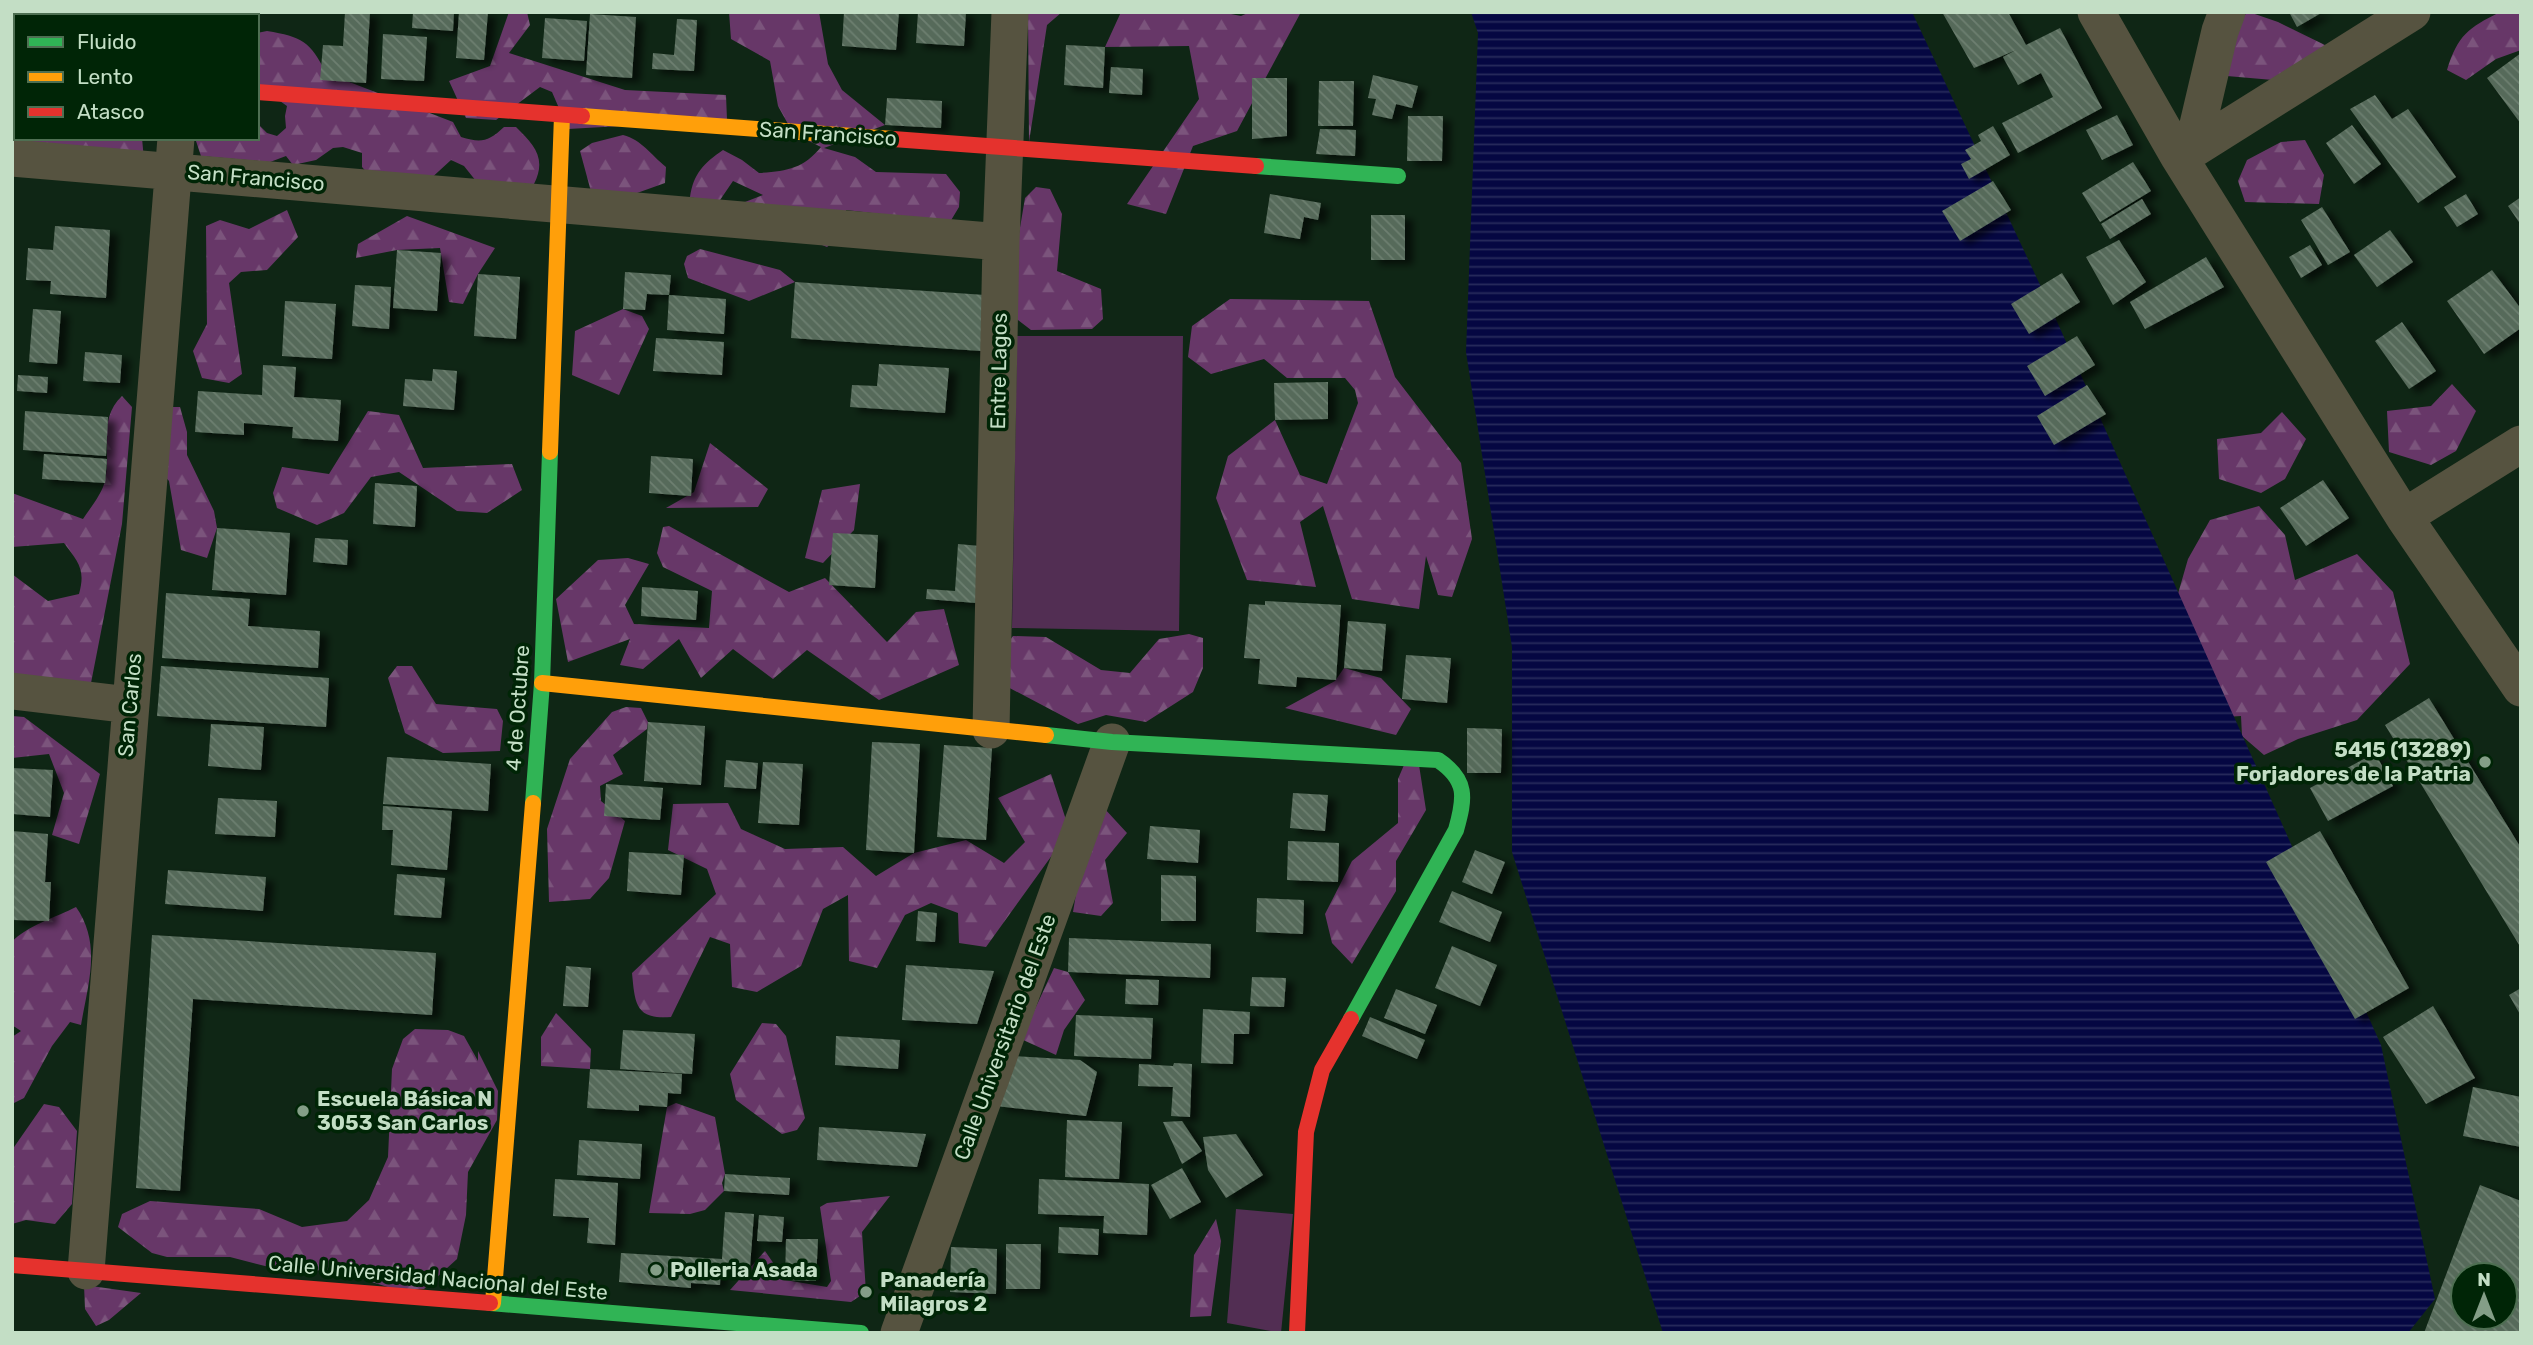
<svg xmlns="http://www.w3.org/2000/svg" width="2533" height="1345" font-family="Rubik,sans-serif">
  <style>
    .green { fill: #522e53 }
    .forest { fill: url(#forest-firs) }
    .water { fill: url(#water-rules) }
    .building { fill: url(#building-back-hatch); fill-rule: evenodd; filter: url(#shadow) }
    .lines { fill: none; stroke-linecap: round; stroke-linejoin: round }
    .street { stroke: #565340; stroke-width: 37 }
    .fast { stroke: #30b455; stroke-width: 16 }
    .slow { stroke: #ff9f0a; stroke-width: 16 }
    .jam { stroke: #e5322d; stroke-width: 16 }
    .poi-dot { fill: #849e87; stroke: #002506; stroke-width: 2.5 }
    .labels { text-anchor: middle; stroke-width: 7; stroke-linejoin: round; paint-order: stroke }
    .street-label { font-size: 21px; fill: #c3dec5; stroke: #002506 }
    .poi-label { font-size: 21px; font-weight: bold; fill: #c3dec5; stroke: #002506; text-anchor: start }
  </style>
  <defs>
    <pattern id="forest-firs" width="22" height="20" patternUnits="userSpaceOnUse" patternTransform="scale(1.75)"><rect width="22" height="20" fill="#673768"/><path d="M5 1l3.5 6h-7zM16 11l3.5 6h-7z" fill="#7b547c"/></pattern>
    <pattern id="water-rules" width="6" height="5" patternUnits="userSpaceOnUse" patternTransform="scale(1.75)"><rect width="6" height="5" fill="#050742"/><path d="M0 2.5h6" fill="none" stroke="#282b5c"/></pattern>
    <pattern id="building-back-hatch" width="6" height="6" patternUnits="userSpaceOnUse" patternTransform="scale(1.75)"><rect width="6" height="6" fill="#566a5a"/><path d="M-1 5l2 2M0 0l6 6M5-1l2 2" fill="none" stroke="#6d7f70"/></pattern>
    <filter id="shadow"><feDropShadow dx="8" dy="4.5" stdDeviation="3.5" flood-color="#0009"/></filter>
  </defs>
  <rect width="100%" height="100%" fill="#0f2615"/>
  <path class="green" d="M1017 336H1183L1179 631 1012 628Z
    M1236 1209 1293 1214 1281 1333 1227 1323Z"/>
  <path class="forest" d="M12 12H61V16H16V138H142L144 160 12 166Z
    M509 12H527L530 25 509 53 625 90 726 95 727 120 568 129 552 92 540 87 496 120 466 118 449 81 490 66Z
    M729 12H819L828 64 842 90 885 125 824 148 855 157 876 172 946 174 960 192 959 207 950 222 846 210 843 233 827 247 775 226 745 202 763 195 733 181 718 203 690 197C693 174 704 163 723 150L742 160 759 173C787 171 803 169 821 147L793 133 778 106 770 61 731 39Z
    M1028 12H1062L1047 25 1029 142Z
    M1121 12H1221L1241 16 1250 12H1301L1237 131 1193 146 1166 214 1127 204 1199 99 1189 46 1105 47Z
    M2249 12 2278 22 2329 47 2273 80 2227 76 2220 31Z
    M2500 12H2521V50L2496 59 2466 80 2447 70C2458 35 2468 28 2500 12Z
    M267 31C302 37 310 41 326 73L453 122 461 137C481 143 488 142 504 127H516C534 145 547 158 534 184L480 186 464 166 451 160 427 182 370 176 362 167V153L343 147 333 148 316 160 293 165 286 156 270 162 201 156 195 138H257V123L267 133 277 136 286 128 285 116 287 106 257 85V33Z
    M623 135C642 140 650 154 666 167L665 183 623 198 593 199 580 151 592 143Z
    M2305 140 2324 175 2319 204 2245 202 2238 181 2247 160 2281 142Z
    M1036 187 1050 189 1062 214 1057 271 1101 289 1103 319 1092 329 1031 330 1009 313 1008 299 1025 198Z
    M287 210 298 237 267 270 241 272 229 283 242 374 229 383 202 378 193 351 207 324 206 226 220 220 249 229Z
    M407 216 495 248 478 274 463 304 449 302 440 248 397 250 356 258 358 244Z
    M700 249 780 270 795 282 749 301 688 278 684 264 687 256Z
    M1230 299 1369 301 1395 377 1461 463 1472 539 1452 597 1438 595 1426 556 1419 609 1352 599 1323 506 1300 522 1316 587 1247 580 1216 498 1228 456 1275 420 1300 475 1327 484 1358 403 1355 390 1345 378H1287L1264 359 1211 374 1188 357 1192 326Z
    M623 309 642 316 649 329 619 395 572 375 575 331Z
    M2452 384 2476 411 2456 451 2431 465 2389 452 2387 411 2431 406Z
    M122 396 132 407 122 524 91 683 12 677V574L48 601 79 594C86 569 78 562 64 543L12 547V493L83 519C90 508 103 493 105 480 112 450 97 420 122 396Z
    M150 407H180L187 432V455L214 511 217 528 207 558 181 550 169 481 139 447Z
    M368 411 399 415 423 468 512 464 522 490 487 513 457 511 399 472 371 477 344 513 317 525 277 508 273 493 282 467 329 474Z
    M2282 412 2306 439 2285 479 2261 493 2219 479 2217 439 2261 433Z
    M710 443 768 489 758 507 666 508 694 492Z
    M860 484 854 530 823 563 805 558 822 490Z
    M2259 506 2285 535 2295 580 2357 554 2393 592 2410 664 2357 720 2298 739 2264 755 2242 736 2241 716 2226 717 2171 618 2188 559 2210 520Z
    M669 526 789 592 825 578 887 642 916 612 944 609 959 665 879 700 807 650 773 679 733 649 701 678 679 639 643 669 620 665 630 639 568 662 556 599 598 560 628 558 649 564 625 605 634 624 709 628 712 591 663 567 657 553 663 527Z
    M1189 634 1203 638V668L1193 692 1146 722 1106 715 1078 724 1004 685 997 658 1013 636 1046 637 1101 670 1130 673 1159 639Z
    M397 666H412L436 704 497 709 503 721 500 751 443 753 405 733 388 678Z
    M1344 668 1381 678 1411 709 1396 735 1285 708 1335 681Z
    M626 707 641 708 648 722 647 729 613 755 623 774 600 786 601 801 625 821 609 878 590 899 549 902 547 829 570 759 612 712Z
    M12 716 24 717 100 774 79 844 52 835 64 793 49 754 12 758Z
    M1404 765H1419L1426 810 1396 861V891L1352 964 1332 943 1325 914 1352 861 1398 823V779Z
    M1051 774 1068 826 1063 840 986 947 959 943 958 913 931 903 905 915 877 968 849 961 848 895 823 909 801 966 757 992 732 987 730 944 710 937 671 1017C635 1020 635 1003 632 973L716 894 707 869 668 850 673 804 728 803 741 829 785 849 843 847 876 876 914 853 966 840 1004 863 1025 842 998 798Z
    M1104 808 1127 833 1105 860 1113 903 1101 916 1073 912 1086 834Z
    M76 907C102 944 88 984 81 1025L70 1022 52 1046 24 1098 12 1104V1037L21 1031 12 1025V942C26 926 57 917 76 907Z
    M1054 968 1068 972 1085 1000 1064 1030 1056 1055 1021 1039Z
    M556 1013 591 1049 590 1069 541 1066V1037Z
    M762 1023 776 1024 786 1036 805 1118 797 1130 782 1134 736 1100 730 1074Z
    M415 1029 448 1030 464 1036 478 1061V1051L498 1091 497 1120 468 1172 466 1215 457 1259 424 1289H394L337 1271 277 1269 230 1257H167L152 1253 118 1227 122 1214 150 1201 259 1209 302 1227 347 1221 369 1200 388 1157 392 1069 403 1039Z
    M676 1103 715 1117 725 1174 722 1183 724 1191 705 1210 690 1214 649 1213 667 1107Z
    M44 1104 59 1107 77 1131 72 1204 55 1224 26 1220 12 1224V1150Z
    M890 1196 862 1232 866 1292 851 1302 730 1290 765 1251 785 1280 827 1287 831 1281 820 1207 827 1203Z
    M1216 1219 1221 1241 1211 1316 1190 1317 1194 1255Z
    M84 1285 141 1293 109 1320 96 1326 85 1309Z"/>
  <path class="water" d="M1471 12H1912L2050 306 2381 1045 2435 1299 2408 1333H1663L1512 852V647L1466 352 1478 33Z"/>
  <path class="building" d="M54 12H118V16H53Z
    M345 12H370L366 83 320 80 323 45 343 46Z
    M413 12H454L453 31 412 28Z
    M459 12H488L484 60 456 58Z
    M844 12H899L896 50 842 46Z
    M918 12H966L964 46 916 43Z
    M1942 12H2008L2026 45 2060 28 2102 108 2018 153 2002 123 2053 97 2041 73 2018 85 2003 57 2016 50 1974 68Z
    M2289 12H2323L2297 27Z
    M590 14 636 17 632 78 586 75Z
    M545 18 587 21 584 61 542 58Z
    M677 19 697 20 694 71 652 69 653 53 674 55Z
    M383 34 427 37 424 81 381 79Z
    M1066 45 1105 47 1103 88 1064 85Z
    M2521 53V124L2487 78Z
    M1111 67 1143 69 1142 95 1109 93Z
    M1373 75 1418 86 1412 108 1396 104 1392 119 1372 115 1376 99 1368 98Z
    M1252 78H1287V136L1252 139Z
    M1319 81H1354L1353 126H1318Z
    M2375 95 2392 119 2408 109 2456 177 2418 203 2350 109Z
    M887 98 942 101 941 128 885 125Z
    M2117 115 2133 145 2102 160 2086 130Z
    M1408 116H1443L1442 161H1407Z
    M2352 125 2381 164 2354 184 2326 143Z
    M1993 126 2010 155 1969 179 1961 164 1971 159 1965 150 1981 141 1978 135Z
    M1320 129 1356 130 1355 156 1316 154Z
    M2133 162 2151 191 2100 222 2082 193Z
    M1993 181 2011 210 1960 241 1942 211Z
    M1270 194 1321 203 1318 220 1304 217 1300 239 1264 233Z
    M2466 194 2478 214 2457 227 2444 207Z
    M2521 197V225L2508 206Z
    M2142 199 2151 214 2110 239 2101 224Z
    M2322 207 2350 252 2328 265 2301 220Z
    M1371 215H1405V260H1371Z
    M55 226 110 230 106 298 50 294 51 281 26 280 28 248 53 250Z
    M2390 230 2413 262 2377 287 2354 255Z
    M2119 240 2146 282 2113 305 2086 257Z
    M2310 245 2322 265 2301 278 2289 257Z
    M397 250 441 253 437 311 393 308Z
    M2206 257 2224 287 2145 329 2130 302Z
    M2492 270 2521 309V328L2484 354 2447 301Z
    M625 272 671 275 669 295 647 294 645 310 623 309Z
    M2062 273 2080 302 2029 334 2011 304Z
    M478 274 520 277 516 339 474 336Z
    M795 282 985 295 981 351 791 338Z
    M355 285 391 287 389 329 352 326Z
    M669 295 726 299 724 334 667 330Z
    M285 301 336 304 332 359 282 356Z
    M33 309 61 311 57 364 29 362Z
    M2402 322 2436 371 2409 389 2375 341Z
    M2077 336 2095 365 2045 396 2027 366Z
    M656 338 724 342 722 375 653 371Z
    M85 352 122 355 120 383 83 381Z
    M879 364 949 368 945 413 850 407 852 385 877 386Z
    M263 365 296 367 294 397 341 400 338 441 292 438 293 427 244 423V435L195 432 198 391 262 395Z
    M433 369 457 371 454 410 403 406 405 379 432 381Z
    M18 375 48 377 47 393 17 391Z
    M1328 382V419L1275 420 1274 383Z
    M2087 385 2106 414 2054 445 2037 416Z
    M25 411 108 417 106 456 23 450Z
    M44 454 107 459 105 483 42 479Z
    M651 456 693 459 691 496 649 493Z
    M2323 480 2349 518 2306 546 2280 508Z
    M375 483 417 486 415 527 373 524Z
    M217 528 290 533 286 595 212 590Z
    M833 533 878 535 875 588 829 585Z
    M315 538 348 540 347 565 313 562Z
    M958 544 980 546 976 603 926 599 927 589 955 591Z
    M642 587 698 591 696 620 641 616Z
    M166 593 250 599 248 626 320 631 318 668 162 658Z
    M1265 601 1341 605 1336 680 1297 677 1296 687 1258 684 1260 659 1244 658 1249 604 1265 605Z
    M1348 621 1386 624 1382 671 1344 668Z
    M1406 655 1451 658 1447 703 1402 699Z
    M161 666 329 678 326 727 157 716Z
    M2429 698 2521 848V948L2385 725Z
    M648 722 705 726 701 785 644 781Z
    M211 724 264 727 261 770 208 766Z
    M1467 728 1502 729 1501 773H1467Z
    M872 742 920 744 914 853 866 850Z
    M944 745 992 748 986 840 937 837Z
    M2375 753 2393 786 2328 821 2310 788Z
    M387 757 491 764 488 811 383 804Z
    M726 760 758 763 756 789 724 787Z
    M763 762 803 764 799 825 758 823Z
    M12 768 53 770 50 817 12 814Z
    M606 784 663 788 660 820 604 816Z
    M1293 793 1328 795 1325 831 1290 828Z
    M218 798 277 801 275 837 215 834Z
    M383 806 452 811 447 870 391 865 393 830H382Z
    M1150 826 1200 830 1198 863 1147 859Z
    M12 831 48 834 45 882H51L49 921 12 920Z
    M2320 831 2409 988 2355 1019 2266 862Z
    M1288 841 1339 843 1338 882 1287 880Z
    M1475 850 1505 862 1492 894 1462 882Z
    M629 852 684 855 681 895 627 891Z
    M168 870 266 877 263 911 165 904Z
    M397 874 445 878 441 918 394 915Z
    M1161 875 1196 876V921H1161Z
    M1452 891 1502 912 1490 942 1439 922Z
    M1257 898 1304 900 1303 934 1256 932Z
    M918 911 937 913 935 942 916 941Z
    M152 935 436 953 432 1015 193 999 180 1191 136 1188Z
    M1069 938 1211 944 1210 978 1068 972Z
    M1452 946 1497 965 1480 1006 1435 988Z
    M906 965 994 971 977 1024 902 1020Z
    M566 966 591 968 588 1007 563 1006Z
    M1252 977 1286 978 1284 1007 1250 1006Z
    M1126 979 1159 980 1158 1005 1125 1004Z
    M2521 988V1016L2509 995Z
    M1396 989 1437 1005 1425 1034 1384 1018Z
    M2433 1006 2475 1078 2426 1104 2383 1037Z
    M1203 1009 1250 1012 1249 1034H1234L1233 1064 1201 1063Z
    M1076 1015 1153 1018 1151 1059 1074 1056Z
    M1370 1017 1425 1040 1417 1059 1362 1036Z
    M623 1030 695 1034 692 1074 620 1069Z
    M836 1036 900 1040 898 1069 835 1065Z
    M1013 1056 1080 1060 1097 1072 1086 1116 996 1106Z
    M1174 1063 1192 1064 1190 1117 1171 1116 1173 1087 1138 1086 1139 1064 1173 1066Z
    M590 1069 682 1074 681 1094 668 1093 667 1107 639 1105V1111L587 1108Z
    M2473 1087 2521 1097V1147L2463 1136Z
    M1067 1120 1122 1122 1119 1179 1065 1177Z
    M1182 1121 1202 1151 1182 1164 1163 1122Z
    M819 1127 926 1134 917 1167 817 1160Z
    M1236 1134 1263 1175 1226 1198 1208 1170 1203 1137Z
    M579 1140 642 1144 640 1179 577 1175Z
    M1182 1168 1201 1202 1170 1219 1151 1185Z
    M725 1174 790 1178 789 1195 724 1191Z
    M555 1179 618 1183 615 1245 587 1243 589 1218 553 1216Z
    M1039 1179 1149 1184 1147 1235 1103 1233 1104 1216 1038 1214Z
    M2480 1185 2521 1201V1333H2424ZM2463 1275H2505V1317H2463Z
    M725 1212 754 1214 750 1267 721 1265 720 1285 691 1283V1288L619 1282 621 1253 722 1259Z
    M759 1215 784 1217 782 1242 757 1241Z
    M1059 1227 1099 1229 1098 1255 1058 1253Z
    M786 1239H818L816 1281 785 1280Z
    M1006 1244H1041L1040 1289H1006Z
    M951 1247 997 1249 996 1294 950 1292Z"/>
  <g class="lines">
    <path class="street" d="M2096 12 2179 157 2404 517 2521 688
      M184 16V12
      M12 74H16
      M2192 150 2220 31 2227 12
      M2179 157 2192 150 2412 12
      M12 158 1001 242
      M2404 517 2521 444
      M12 691 130 705
      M991 730 1001 242 1010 12
      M86 1271 176 138
      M899 1333 1112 742"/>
    <path class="fast" d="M1256 166 1398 176
      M1046 735 1112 742 1438 760C1468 780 1465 798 1456 830L1351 1019
      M533 803 542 683 550 452
      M490 1303 861 1333"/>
    <path class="slow" d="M582 116 893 139
      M550 452 562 115
      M542 683 1046 735
      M493 1303 533 803"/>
    <path class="jam" d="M257 92 582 116
      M893 139 1256 166
      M12 1265 490 1303
      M1297 1333 1306 1132 1322 1070 1351 1019"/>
  </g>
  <g class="poi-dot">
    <circle cx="2485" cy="762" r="7"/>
    <circle cx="303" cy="1111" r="7"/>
    <circle cx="656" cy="1270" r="7"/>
    <circle cx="866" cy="1292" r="7"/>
  </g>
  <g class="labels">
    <g class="street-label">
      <text transform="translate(828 134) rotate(4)" y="7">San Francisco</text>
      <text transform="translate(256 178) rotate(5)" y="7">San Francisco</text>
      <text transform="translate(999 371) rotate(-89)" y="7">Entre Lagos</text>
      <text transform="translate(130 705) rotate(-85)" y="7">San Carlos</text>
      <text transform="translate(518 708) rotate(-86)" y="7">4 de Octubre</text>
      <text transform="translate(1005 1037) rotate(-70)" y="7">Calle Universitario del Este</text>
      <text transform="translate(438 1278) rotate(5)" y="7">Calle Universidad Nacional del Este</text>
    </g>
    <g class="poi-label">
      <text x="2471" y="757" text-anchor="end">5415 (13289)<tspan x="2471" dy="24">Forjadores de la Patria</tspan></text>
      <text x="317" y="1106">Escuela Básica N<tspan x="317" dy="24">3053 San Carlos</tspan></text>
      <text x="670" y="1277">Polleria Asada</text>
      <text x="880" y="1287">Panadería<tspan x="880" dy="24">Milagros 2</tspan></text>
    </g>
  </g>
  <rect width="2533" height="1345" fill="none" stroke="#c3dec5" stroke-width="28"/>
  <rect x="14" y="14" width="245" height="126" fill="#002506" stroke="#4e6f52" stroke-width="2"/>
  <rect x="28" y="37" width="35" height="10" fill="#30b455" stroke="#4e6f52" stroke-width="2"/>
  <text x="77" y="49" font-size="21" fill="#c3dec5">Fluido</text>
  <rect x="28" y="72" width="35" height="10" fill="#ff9f0a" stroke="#4e6f52" stroke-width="2"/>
  <text x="77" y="84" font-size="21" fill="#c3dec5">Lento</text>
  <rect x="28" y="107" width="35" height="10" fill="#e5322d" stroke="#4e6f52" stroke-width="2"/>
  <text x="77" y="119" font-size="21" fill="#c3dec5">Atasco</text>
  <g transform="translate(2484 1296)"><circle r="33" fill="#002506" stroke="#4e6f52" stroke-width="2"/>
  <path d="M0-5L12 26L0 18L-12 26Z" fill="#849e87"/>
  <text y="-10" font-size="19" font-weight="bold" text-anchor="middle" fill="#c3dec5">N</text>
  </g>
</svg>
